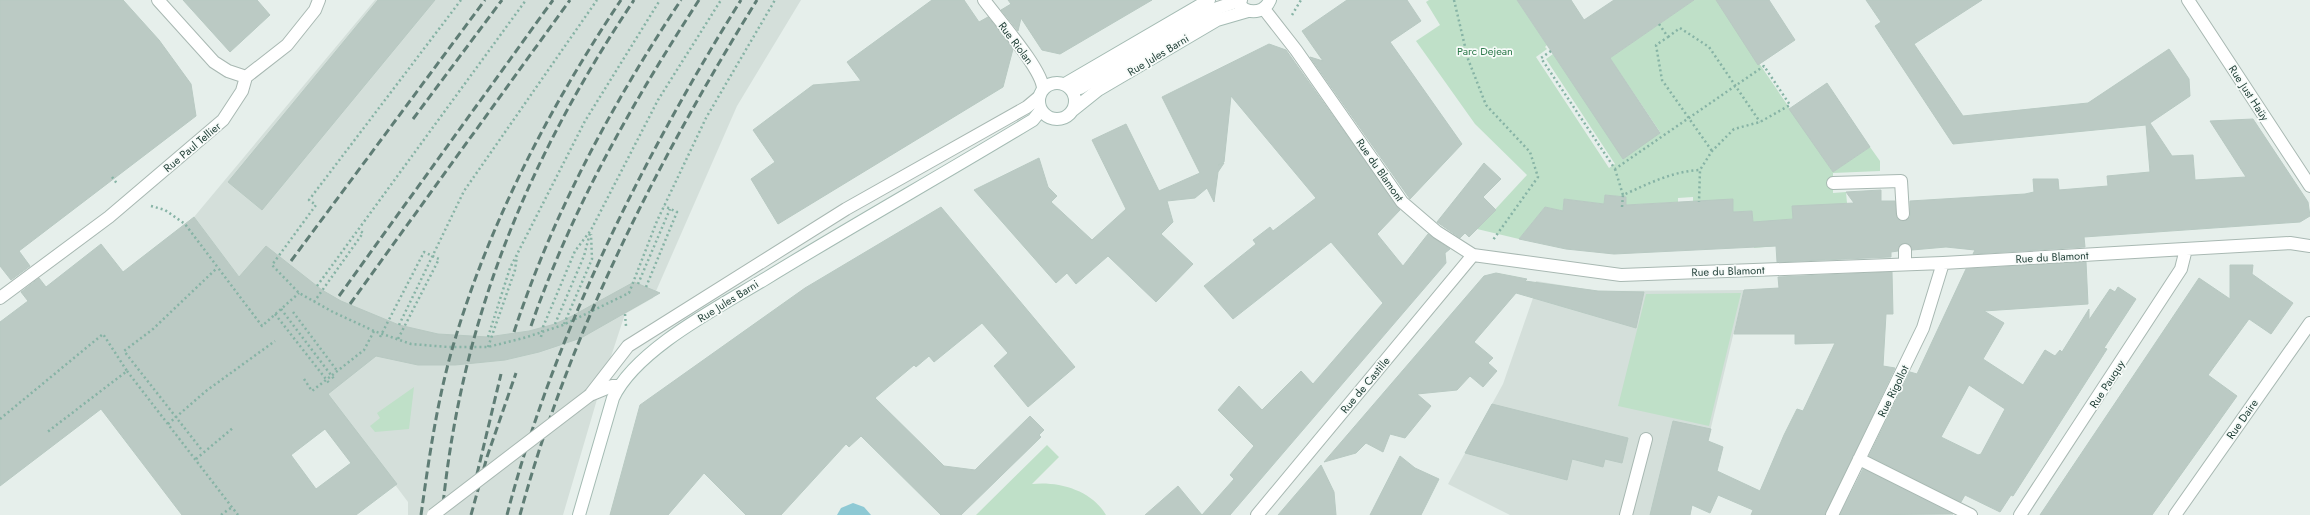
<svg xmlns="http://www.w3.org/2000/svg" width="2310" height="515" font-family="Jost,sans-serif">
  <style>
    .built { fill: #d4dfda }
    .green { fill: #bfe0c8 }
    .water { fill: #8ec9d4 }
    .building { fill: #bbcac4; stroke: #b8c9c2; fill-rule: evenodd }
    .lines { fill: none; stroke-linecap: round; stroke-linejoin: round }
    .service-casing { stroke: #a8b8b2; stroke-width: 14 }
    .minor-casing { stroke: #a8b8b2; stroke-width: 14 }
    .secondary-casing { stroke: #a4bbb3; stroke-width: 14 }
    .path { stroke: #86b3a5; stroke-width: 2.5; stroke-dasharray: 2 3; stroke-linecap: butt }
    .service { stroke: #fff; stroke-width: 12 }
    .minor { stroke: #fff; stroke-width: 12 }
    .secondary { stroke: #fff; stroke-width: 12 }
    .rail { stroke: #5f7d75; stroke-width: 3; stroke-dasharray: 8 4; stroke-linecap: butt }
    .service-bridge-casing { stroke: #a8b8b2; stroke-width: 14; stroke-linecap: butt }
    .service-bridge { stroke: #fff; stroke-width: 12 }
    .labels { text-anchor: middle; stroke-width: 3.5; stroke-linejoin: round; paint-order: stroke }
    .street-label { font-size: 11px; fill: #24423a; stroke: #f7fbf9 }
    .park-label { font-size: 11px; fill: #2d7a4b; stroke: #f7fbf9 }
  </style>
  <rect width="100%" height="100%" fill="#e6efeb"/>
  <path class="built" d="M375 0H801L737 106 653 298 625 314 598 396 563 515H408V502L194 217Z
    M1536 281 1598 291 1744 290 1690 515H1510L1448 484 1503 384 1533 298Z"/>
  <path class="green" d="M1429 0H1517L1547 45 1545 47 1547 49 1536 57 1609 168 1615 164 1546 59 1553 54 1624 158 1660 132 1610 58 1694 0H1716L1833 172 1870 147 1880 161V171L1833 173V193L1846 192 1847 203 1793 219 1775 221 1776 246 1754 248 1752 211 1733 212V199L1693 203V197L1678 198V202L1626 205V197L1605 195 1604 204 1564 199 1563 211 1545 207 1519 239 1477 229 1527 175 1475 124 1416 41 1440 25 1426 2Z
    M1741 293 1709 426 1618 406 1646 294Z
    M414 387 409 429 375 432 370 426 380 418 377 413Z
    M1047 445 1059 457 1032 484C1058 481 1092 490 1106 515H976Z"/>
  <path class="water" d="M853 503 864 507 871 515H837L841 508Z"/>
  <path class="building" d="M0 0H123L159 40 191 84 196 116 19 251 30 266 11 280 0 266Z
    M183 0H257L270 15 230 52Z
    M378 0H435L262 210 228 182Z
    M932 0H964L979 22 988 17 1013 49 1003 87 778 224 751 179 775 162 753 130 813 85 861 81 847 62Z
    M1008 0H1152L1060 54 1042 50 1021 18 1018 31 1001 10 1011 4Z
    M1347 0H1407L1421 21 1390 42 1462 144 1410 199 1310 57 1323 61 1302 31Z
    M1517 0H1571L1584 20 1614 0H1694L1610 58 1660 133 1623 159Z
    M1716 0H1769L1795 40 1758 65Z
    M1866 0H1982L1914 44 1963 116 2088 103 2169 49 2189 79 2190 96 2150 123 2172 156 2193 155 2195 180 2246 177 2210 121 2253 119 2308 202 2310 216 2300 222 2084 237 2085 247 1973 254 1975 250 1946 247 1912 250 1909 244 1905 243 1899 246 1898 251 1891 252V257L1777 262 1776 246 1614 254 1566 249 1519 239 1545 207 1563 211 1564 199 1604 204 1605 195 1626 197V205L1733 199V212L1752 211 1753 222 1793 219 1792 206 1854 203 1846 192 1881 190V201H1895L1897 218 1903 221 1910 217V201L2025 194 2034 192 2033 179H2058L2059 190 2108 186 2107 176 2150 172 2146 125 1953 144 1875 26 1881 22Z
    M1269 44 1286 50 1400 210 1377 234 1403 266 1428 234 1450 249 1445 253 1446 263 1230 515H1202L1234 479 1230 475 1254 446 1218 410 1239 386 1262 410 1301 371 1313 384 1383 303 1331 242 1233 319 1204 286 1256 244 1253 240 1270 227 1273 231 1316 198 1231 96 1224 162 1218 165 1224 163 1218 172 1214 202 1207 188 1195 198 1167 201 1173 222 1161 234 1193 264 1156 302 1108 256 1076 284 1067 273 1056 283 974 190 1039 158 1048 187 1057 196 1051 202 1092 240 1126 209 1092 140 1126 124 1159 191 1200 173 1162 97Z
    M1827 83 1870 147 1833 172 1789 109Z
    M1484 163 1501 179 1483 197 1496 210 1469 237 1465 233 1460 238 1437 222Z
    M941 207 1075 367 1028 407 994 366 1008 353 982 323 934 362 929 356 916 367 914 365 875 398 944 466 975 470 1030 416 1044 430 1039 435 1041 437 961 515H941L861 436 849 447 846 444 781 515H746L704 473 668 515H610L640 405 805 288Z
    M194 217 239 277 266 246 322 290 341 301 399 325 438 334 488 337 529 331 555 324 572 316 634 282 660 293 581 338 539 352 505 360 455 365H418L376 356 328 394 397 484 356 515H182L101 409 0 486V322L28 301 21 292 39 278 46 287 101 244 123 272ZM325 429 351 463 316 489 291 455Z
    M2086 262 2088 304 1984 311 2004 323 1983 359 2023 385 2045 350 2055 356 2060 350 2062 352 2089 309V320L2110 289 2115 292 2118 287 2136 299 2104 348 2107 349 2013 496 2011 495 2000 512 1965 495 1961 502 1869 456 1910 372 1917 374 1966 269ZM1969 385 2005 409 1981 454 1978 455 1941 437Z
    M2230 265H2253L2252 274 2293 303 2271 334 2249 319 2208 375 2237 396 2152 515H2040L2199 278 2230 299Z
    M1892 272 1893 314H1886L1883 366 1895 368 1825 515H1751L1753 510 1718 495 1710 513 1692 505 1690 515H1650L1673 421 1711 429 1708 441 1723 447 1717 471 1760 491 1784 435 1797 409 1803 411 1835 343 1795 344V334H1734L1744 290 1779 288 1778 277Z
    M1496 273 1527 279 1525 281 1598 291 1644 292 1636 328 1516 293 1474 342 1493 358 1488 363 1497 371 1483 387 1470 376 1457 390 1417 394 1431 406 1405 438 1390 434 1383 452 1366 443 1356 453 1324 462 1484 276Z
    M1492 404 1628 438 1622 463 1605 459 1603 467 1572 459 1567 480 1465 453Z
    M1400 456 1415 468 1439 479 1421 515H1370Z
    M1321 465 1334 492 1336 515H1278Z
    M1863 469 1953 514 1840 515Z
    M1178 486 1202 515H1145Z"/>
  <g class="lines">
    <defs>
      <path id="service" d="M1072 89 1080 88 1212 10 1241 0
        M1833 183 1901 181 1903 214
        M1905 250V264
        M590 395 628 346 846 209 1027 107 1039 97
        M590 395 612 386H619
        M1626 515 1646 439"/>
      <path id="minor" d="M158 0 214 62 228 71 246 77
        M984 0C997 18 1043 70 1043 89
        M2188 0 2310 186
        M1264 9 1296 50 1402 202 1437 232 1473 255 1621 275 1943 263 2290 243 2310 246
        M0 298 109 217 223 120 242 91 246 77 287 45 315 10 319 0
        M1859 459 1971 515
        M1257 515 1473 255
        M1832 515 1923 328 1943 263
        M2020 515 2181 269 2186 249
        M2175 515 2310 323"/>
      <path id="secondary" d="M1237 0C1243 15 1264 15 1270 0
        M1039 101a18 18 0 1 1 36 0a18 18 0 1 1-36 0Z
        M1065 84 1209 0
        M1073 110 1098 90 1217 20 1248 11
        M579 515 613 398C636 349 719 307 765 279 853 225 944 174 1033 120L1041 110"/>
    </defs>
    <use href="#service" class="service-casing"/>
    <use href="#minor" class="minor-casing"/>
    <use href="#secondary" class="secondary-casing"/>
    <path class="path" d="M461 0 309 200 316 205 272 265 299 293 333 312 374 331 411 344 448 347H488L527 337 563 325 629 293 657 221 706 118 775 0
      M1454 0 1468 59 1486 105 1530 152 1538 177 1493 240
      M1292 15 1301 0
      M1659 24 1668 37 1656 45 1662 80 1712 151
      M1668 37 1680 28 1709 47 1760 122
      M1551 51 1541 58 1615 169 1764 66 1790 105 1760 122 1734 129 1712 151 1700 170 1699 202
      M1615 169 1623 195C1648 184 1673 171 1700 170
      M112 177 118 185
      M151 206 165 210 185 224 262 326 299 293
      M1622 207 1623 195
      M638 284 670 209
      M317 286 526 0
      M646 287 677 212 664 206
      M314 302 363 233 359 230
      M281 309 334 379
      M293 312 338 372
      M275 314 329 383
      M625 314 626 326
      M555 324 584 256 590 233
      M564 324 592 259 591 234
      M399 325 464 191 597 0
      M380 337 424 252 439 259 398 339
      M488 337 510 268 585 121 660 0
      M541 337 543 327 575 251 591 230 658 100 721 0
      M488 347 515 270 517 256
      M127 371 238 515
      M304 379 312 391 364 350 374 331
      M0 419 103 334 127 371 46 433
      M168 424 206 391 275 341
      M201 449 124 351 153 329 217 268
      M196 459 234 427
      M221 515 232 507"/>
    <use href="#service" class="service"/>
    <use href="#minor" class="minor"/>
    <use href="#secondary" class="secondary"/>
    <path class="rail" d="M413 119 502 0
      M291 261 485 0
      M339 296 553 0
      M350 304 570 0
      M531 326C572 208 631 105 699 0
      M514 332C553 213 612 104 681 0
      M477 474 501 374
      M421 515C429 458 437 401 453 346 489 223 550 106 621 0
      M442 515C460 322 527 160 634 0
      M471 515 487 457 516 373
      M507 515C553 337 644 155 741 0
      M520 515C569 333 658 160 757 0"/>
    <defs>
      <path id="service-bridge" d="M433 515 590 395"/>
    </defs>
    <use href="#service-bridge" class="service-bridge-casing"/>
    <use href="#service-bridge" class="service-bridge"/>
  </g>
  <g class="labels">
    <g class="street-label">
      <text transform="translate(1016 43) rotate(53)" y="4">Rue Riolan</text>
      <text transform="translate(1158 55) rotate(-31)" y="4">Rue Jules Barni</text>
      <text transform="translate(2249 93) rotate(57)" y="4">Rue Just Haüy</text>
      <text transform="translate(192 147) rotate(-40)" y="4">Rue Paul Tellier</text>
      <text transform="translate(1380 170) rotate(55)" y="4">Rue du Blamont</text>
      <text transform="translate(2052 257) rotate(-3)" y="4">Rue du Blamont</text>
      <text transform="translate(1728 271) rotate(-2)" y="4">Rue du Blamont</text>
      <text transform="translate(728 301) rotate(-32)" y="4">Rue Jules Barni</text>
      <text transform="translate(2107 384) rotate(-57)" y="4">Rue Pauquy</text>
      <text transform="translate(1365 385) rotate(-50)" y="4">Rue de Castille</text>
      <text transform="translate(1893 391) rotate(-64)" y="4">Rue Rigollot</text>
      <text transform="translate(2242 419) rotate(-55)" y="4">Rue Daire</text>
    </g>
    <g class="park-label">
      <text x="1485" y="55">Parc Dejean</text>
    </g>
  </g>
</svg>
